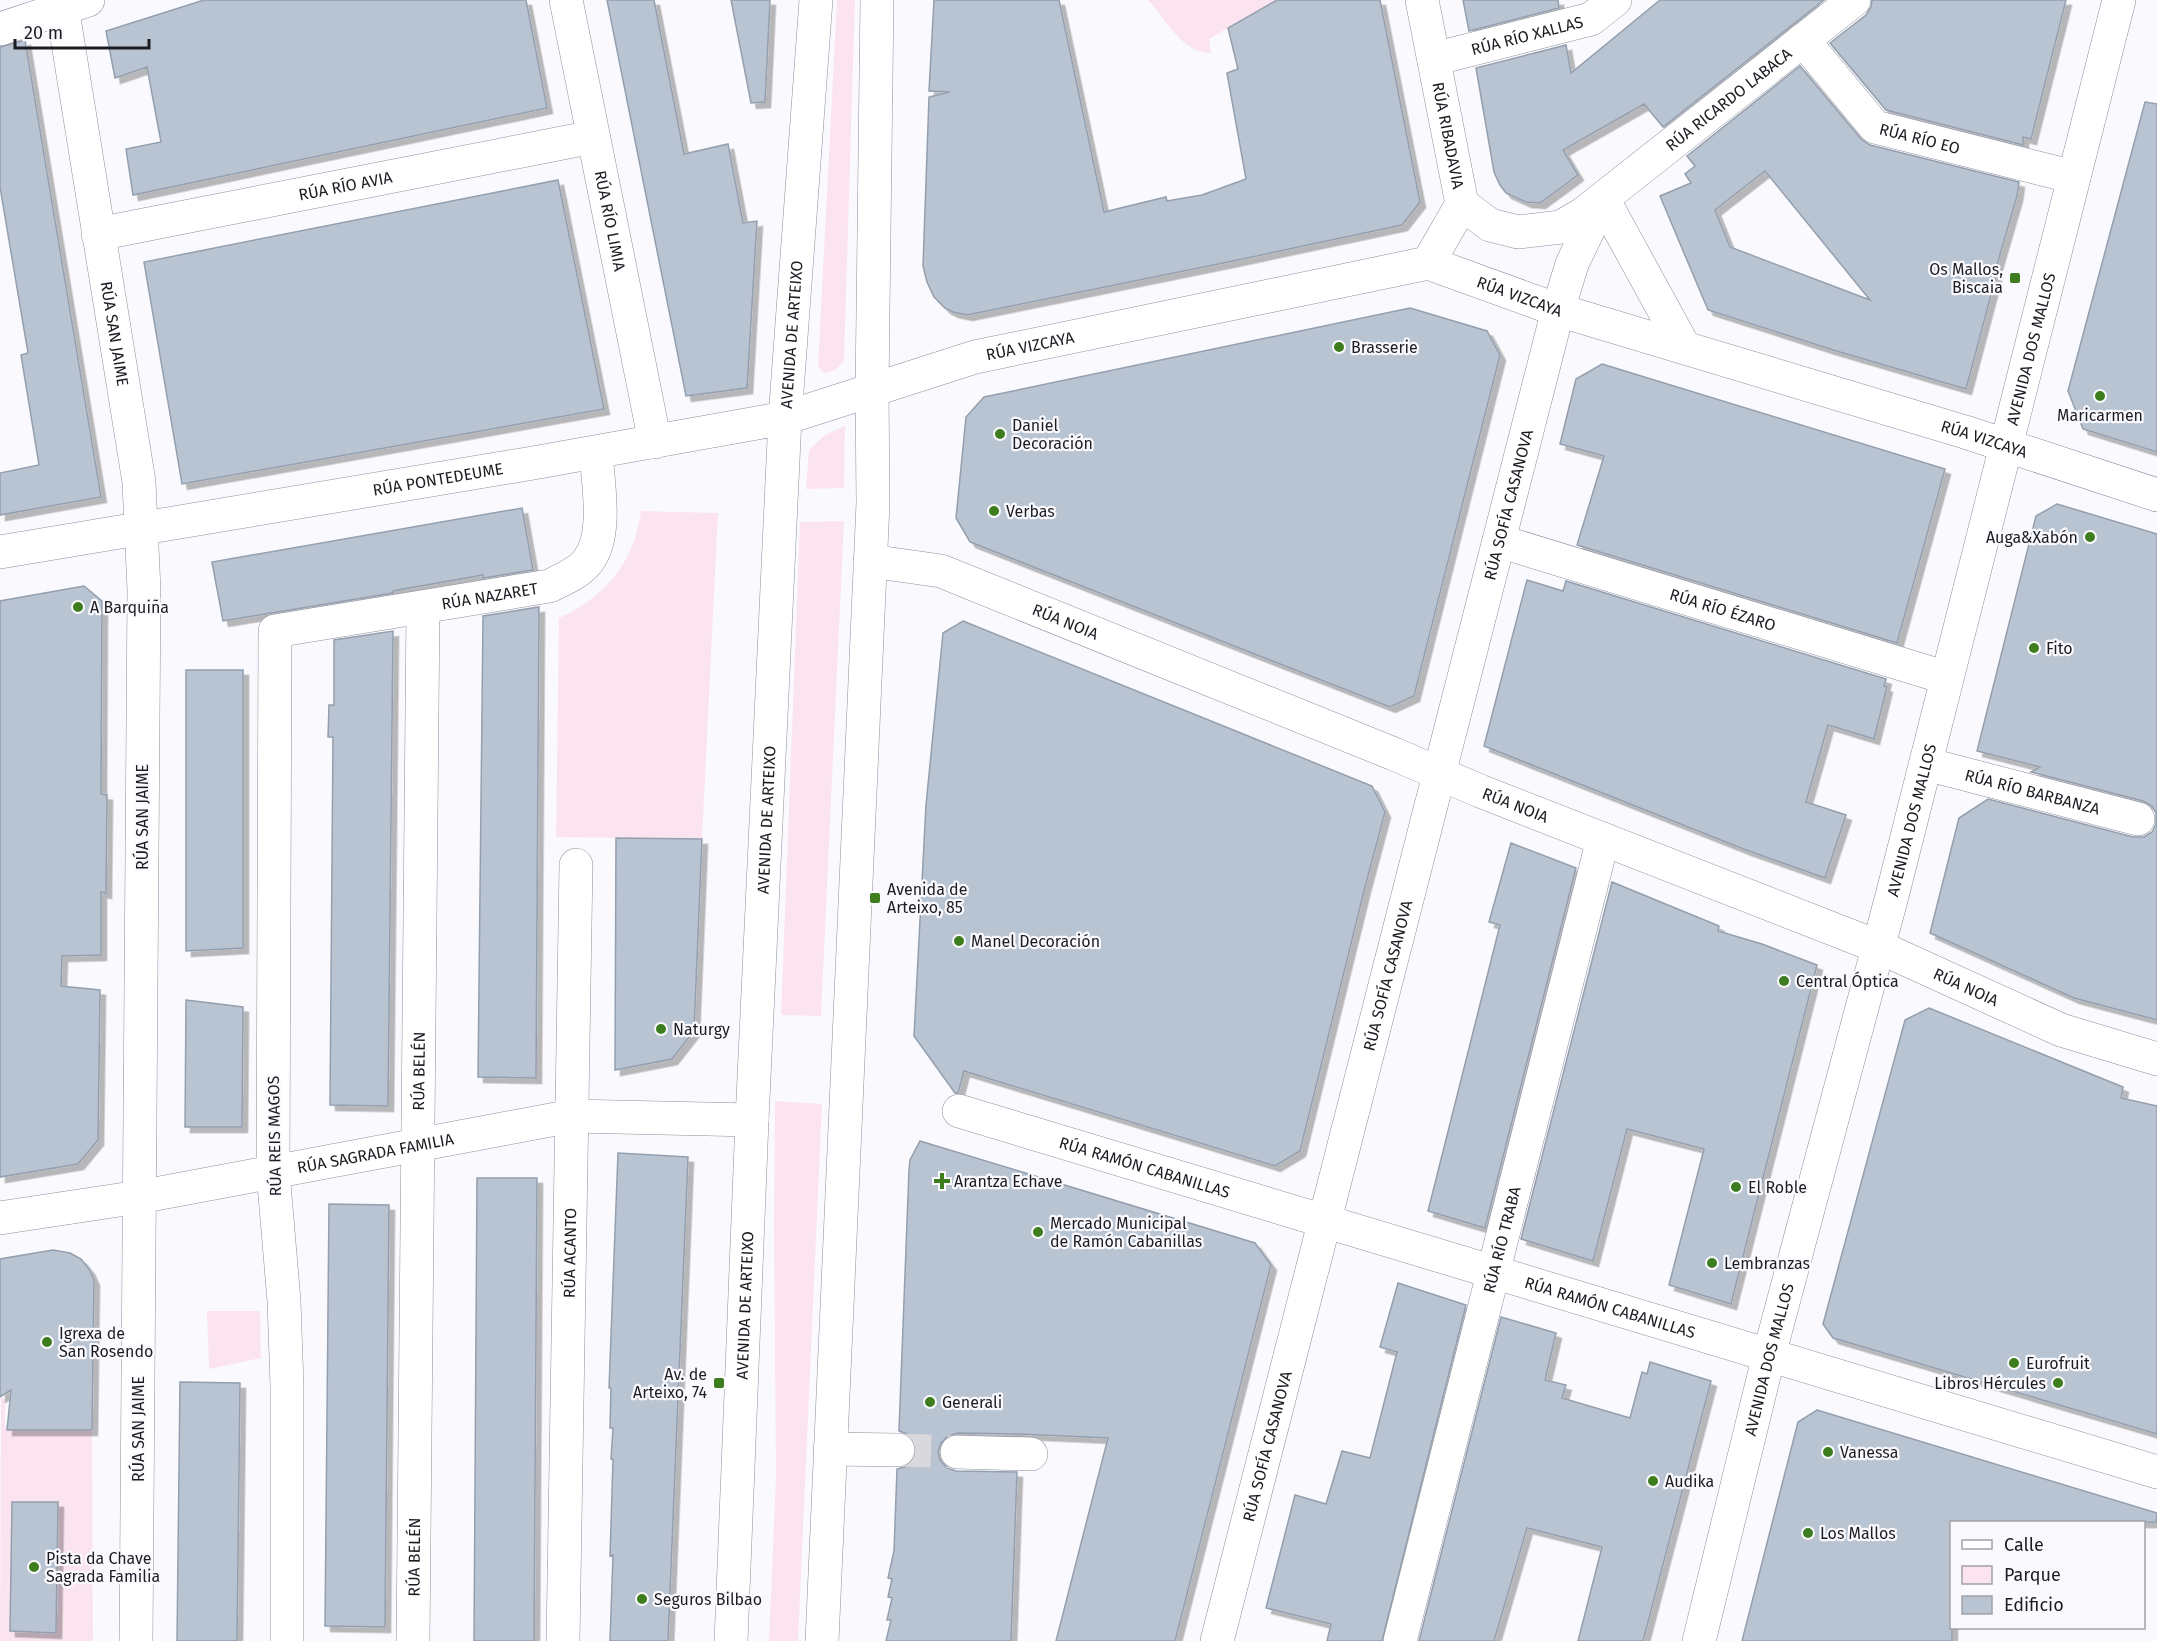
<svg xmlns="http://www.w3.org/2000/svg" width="2157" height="1641" font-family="'Fira Sans',sans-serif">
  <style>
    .green { fill: #fbe4f0 }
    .building { fill: #b9c4d3; stroke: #949fae; stroke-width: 1.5; fill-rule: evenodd; filter: url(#shadow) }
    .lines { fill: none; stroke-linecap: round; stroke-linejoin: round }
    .minor-tunnel { stroke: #d9d9dd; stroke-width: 33; stroke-dasharray: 33 16; stroke-linecap: butt }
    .minor-casing { stroke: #8e8e9f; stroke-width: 34 }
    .major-casing { stroke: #8e8e9f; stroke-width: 34 }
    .minor { stroke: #fff; stroke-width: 33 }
    .major { stroke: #fff; stroke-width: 33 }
    .poi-dot { fill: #3d7d1d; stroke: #fafafe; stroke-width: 2 }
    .labels { text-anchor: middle; stroke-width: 4.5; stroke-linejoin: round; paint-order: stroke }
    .street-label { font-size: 16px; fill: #1c1c23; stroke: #fafafe }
    .poi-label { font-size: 16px; fill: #1c1c23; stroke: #fafafe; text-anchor: start }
  </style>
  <defs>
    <filter id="shadow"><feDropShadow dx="5.5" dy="5.5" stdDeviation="0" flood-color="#0004"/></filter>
  </defs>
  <rect width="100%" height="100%" fill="#fafafe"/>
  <path class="green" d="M837 0H855L844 360C839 369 834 371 824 373L818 366Z
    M1148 0H1277L1209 39 1211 53C1183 54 1165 18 1148 0Z
    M845 426 844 488 806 489 809 450 825 435Z
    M641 511 718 513 702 839 556 837 559 618C605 597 634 563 641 511Z
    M844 521 821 1016 781 1015 800 522Z
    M775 1101 822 1104 798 1641H769L776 1477 774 1226Z
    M207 1311H260L261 1358 209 1369Z
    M1 1396 5 1400V1426H7V1430H92L93 1641H0Z"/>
  <path class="building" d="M204 0H526L547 108 133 195 126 149 161 142 147 67 115 78 106 31Z
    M607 0H654L684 154 728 144 743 223 757 221 747 388 686 396Z
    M731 0H770L765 102 751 103Z
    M934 0H1059L1104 212 1166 197 1167 201 1202 195 1246 179 1227 73 1238 69 1228 28 1277 0H1380L1420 202 1402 225 1228 262 967 315 953 312 945 308 934 297 927 282 923 266 929 97 950 92 929 91Z
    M1463 0H1558L1559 8 1469 31Z
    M1660 0H1824L1663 127 1644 104 1563 150 1578 175 1540 203 1526 202 1506 193 1500 185 1494 172 1476 68 1566 45 1571 73Z
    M1872 0H2066L2031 139 2023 137V145L1886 110 1830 43 1866 15 1871 7Z
    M25 40 101 497 0 515V473L39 465 21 355 28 353 0 187V47Z
    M1800 66 1861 139 1870 145 2019 182 2017 196 1994 275 1996 276 1966 389 1833 350 1708 310 1660 196 1691 183 1685 174 1695 166 1687 156ZM1765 171 1870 300 1730 247 1715 210Z
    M2145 102 2157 104V452L2083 429 2068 391Z
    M558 180 604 409 182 484 144 262Z
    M1410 308 1487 331 1500 355 1414 696 1390 707 1257 655 970 542 956 518 966 417 984 397Z
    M1602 364 1945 469 1897 643 1577 545 1604 456 1560 444 1576 379Z
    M2057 504 2157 534V1020L2074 998 1930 933 1959 818 1988 799 2133 837H2144L2152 832 2156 824V813L2152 806 2143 801 2031 772 2040 767 1977 751 2036 516Z
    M522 508 533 570 483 578V575L393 591V593L223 621 212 562Z
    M1527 580 1563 591 1566 581 1886 679 1884 686 1887 687 1874 739 1828 725 1806 802 1846 815 1825 878 1746 850 1484 746Z
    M84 586 102 601 101 794 107 795 106 893 101 892V955L62 956 61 986 100 990 98 1140 78 1164 0 1177V601Z
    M539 607 536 1078 478 1077 483 616Z
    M963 621 1372 786 1385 812 1365 887 1300 1151 1275 1166 964 1071 958 1093H955L914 1036 926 805 943 633Z
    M393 631 388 1106 330 1105 333 737H328L329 705H334V640Z
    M186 670H243V948L186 951Z
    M616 838 702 839 694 1031 672 1059 615 1070Z
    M1511 843 1576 868 1485 1228 1428 1211 1500 925 1489 922Z
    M1612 882 1719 926 1718 931 1762 944 1817 965 1731 1304 1669 1285 1704 1149 1627 1129 1593 1261 1521 1239Z
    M186 1000 243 1007 242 1127H185Z
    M1929 1008 2123 1087 2121 1098 2157 1106V1434L1833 1338 1823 1324 1905 1020Z
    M920 1141 1255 1243 1271 1265 1175 1641H1056L1108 1438 1019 1434 958 1433 948 1436 941 1443 938 1451 940 1460 947 1468 956 1471 1017 1472 1011 1641H886L891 1620H887L892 1598 888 1597 892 1579 888 1578 894 1551 897 1469 908 1466 914 1460 917 1451 914 1440 907 1434 899 1431 909 1170 910 1160Z
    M618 1153 688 1157 668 1641H610L613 1555 610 1556 613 1459H611L613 1428H610L611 1388H609Z
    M477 1178H537L534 1641H474Z
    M329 1204 389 1205 385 1627 325 1626Z
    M53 1250 70 1253 81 1259 89 1269 94 1280 92 1430H7L11 1390 0 1397V1259Z
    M1398 1283 1466 1305 1382 1641H1327L1331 1624 1266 1608 1295 1495 1326 1504 1342 1451 1370 1458 1397 1352 1380 1347Z
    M1501 1317 1556 1333 1545 1380 1566 1385 1562 1398 1630 1418 1642 1372 1647 1374 1650 1362 1711 1381 1643 1641H1578L1602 1547 1527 1528 1494 1641H1419Z
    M180 1382 240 1383 237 1641H177Z
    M1817 1410 2157 1513 2156 1522H1952V1641H1742L1798 1422Z
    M12 1502H58L56 1633 10 1631Z"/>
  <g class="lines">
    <path class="minor-tunnel" d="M898 1450 957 1452"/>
    <defs>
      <g id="minor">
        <path id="s1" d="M61 0 139 482 144 590 136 1641"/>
        <path id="s2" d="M566 0 655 442"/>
        <path id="s3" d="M1422 0 1462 204 1428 263"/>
        <path d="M0 29 88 0"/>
        <path id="s4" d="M1803 40 1875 127 2074 177"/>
        <path id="s5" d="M1434 59 1591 19 1615 0"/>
        <path d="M1603 199 1684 347"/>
        <path id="s6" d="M1462 204 1490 225 1518 232 1561 227 1583 214 1854 0"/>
        <path id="s7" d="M98 234 593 137"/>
        <path id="s8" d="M1499 541 1947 678"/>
        <path id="s9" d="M0 552 533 463 785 418 975 357 1428 263 1558 310 1965 432 2157 495"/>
        <path id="s10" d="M870 561 941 571 1394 754 1480 791 1879 947 2061 1030 2157 1059"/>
        <path id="s11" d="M1926 764 2138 819"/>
        <path id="s12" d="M959 1111 2157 1472"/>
        <path id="s13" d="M0 1218 139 1197 572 1116 752 1120"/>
        <path d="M830 1449 898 1450"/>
        <path d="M957 1452 1031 1454"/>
        <path id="s14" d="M287 1641V1386L284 1301 273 1172 275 631 549 586C562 580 579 573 588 561 608 535 598 484 596 453"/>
        <path id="s15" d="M413 1641 423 608"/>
        <path id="s16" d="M563 1641 576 865"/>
        <path id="s17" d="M1217 1641 1558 310 1572 264 1603 199"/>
        <path id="s18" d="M1400 1641 1603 839"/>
        <path id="s19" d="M1699 1641 1769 1355 1892 896 2119 0"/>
      </g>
      <g id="major">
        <path id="s20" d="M731 1641 752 1120 785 418 816 0"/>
        <path d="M822 1641 873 503 872 389 877 0"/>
      </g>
    </defs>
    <use href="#minor" class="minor-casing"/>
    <use href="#major" class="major-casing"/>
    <use href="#minor" class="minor"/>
    <use href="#major" class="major"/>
  </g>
  <g class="poi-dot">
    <rect x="2009" y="272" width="12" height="12" rx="3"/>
    <circle cx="1339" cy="347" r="6"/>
    <circle cx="2100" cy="396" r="6"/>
    <circle cx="1000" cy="434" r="6"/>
    <circle cx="994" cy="511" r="6"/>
    <circle cx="2090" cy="537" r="6"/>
    <circle cx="78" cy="607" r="6"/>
    <circle cx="2034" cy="648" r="6"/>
    <rect x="869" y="892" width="12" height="12" rx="3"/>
    <circle cx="959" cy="941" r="6"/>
    <circle cx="1784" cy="981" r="6"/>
    <circle cx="661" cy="1029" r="6"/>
    <path d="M939 1172h6v6h6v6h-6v6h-6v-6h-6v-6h6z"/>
    <circle cx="1736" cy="1187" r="6"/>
    <circle cx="1038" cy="1232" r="6"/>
    <circle cx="1712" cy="1263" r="6"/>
    <circle cx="47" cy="1342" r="6"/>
    <circle cx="2014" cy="1363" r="6"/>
    <rect x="713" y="1377" width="12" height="12" rx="3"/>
    <circle cx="2058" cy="1383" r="6"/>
    <circle cx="930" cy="1402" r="6"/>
    <circle cx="1828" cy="1452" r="6"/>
    <circle cx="1653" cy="1481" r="6"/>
    <circle cx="1808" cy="1533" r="6"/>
    <circle cx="34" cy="1567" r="6"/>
    <circle cx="642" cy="1599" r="6"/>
  </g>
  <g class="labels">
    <g class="street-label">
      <text dy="6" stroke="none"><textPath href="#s5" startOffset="96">RÚA RÍO XALLAS</textPath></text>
      <text dy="6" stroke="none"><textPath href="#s6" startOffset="318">RÚA RICARDO LABACA</textPath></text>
      <text dy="6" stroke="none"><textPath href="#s3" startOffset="138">RÚA RIBADAVIA</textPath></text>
      <text dy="6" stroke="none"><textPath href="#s4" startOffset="159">RÚA RÍO EO</textPath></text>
      <text dy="6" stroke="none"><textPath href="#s7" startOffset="252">RÚA RÍO AVIA</textPath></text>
      <text dy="6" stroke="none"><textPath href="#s2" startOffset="225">RÚA RÍO LIMIA</textPath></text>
      <text dy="6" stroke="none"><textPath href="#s9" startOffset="1556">RÚA VIZCAYA</textPath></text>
      <text dy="6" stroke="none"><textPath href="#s1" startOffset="338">RÚA SAN JAIME</textPath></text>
      <text dy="6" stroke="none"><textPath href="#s20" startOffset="1308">AVENIDA DE ARTEIXO</textPath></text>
      <text dy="6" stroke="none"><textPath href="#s9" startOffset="1052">RÚA VIZCAYA</textPath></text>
      <text dy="6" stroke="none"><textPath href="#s19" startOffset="1334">AVENIDA DOS MALLOS</textPath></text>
      <text dy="6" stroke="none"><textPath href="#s9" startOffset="2042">RÚA VIZCAYA</textPath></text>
      <text dy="6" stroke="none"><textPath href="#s9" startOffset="444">RÚA PONTEDEUME</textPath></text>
      <text dy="6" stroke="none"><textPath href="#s17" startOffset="1173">RÚA SOFÍA CASANOVA</textPath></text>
      <text dy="6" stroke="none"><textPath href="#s14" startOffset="1228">RÚA NAZARET</textPath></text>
      <text dy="6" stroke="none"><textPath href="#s8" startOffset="234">RÚA RÍO ÉZARO</textPath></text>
      <text dy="6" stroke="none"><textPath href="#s10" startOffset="206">RÚA NOIA</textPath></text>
      <text dy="6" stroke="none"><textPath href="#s11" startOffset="110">RÚA RÍO BARBANZA</textPath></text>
      <text dy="6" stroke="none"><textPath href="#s10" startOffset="692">RÚA NOIA</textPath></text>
      <text transform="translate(142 817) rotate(-90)" y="6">RÚA SAN JAIME</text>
      <text dy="6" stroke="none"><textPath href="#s20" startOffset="822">AVENIDA DE ARTEIXO</textPath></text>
      <text dy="6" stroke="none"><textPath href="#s19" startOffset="848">AVENIDA DOS MALLOS</textPath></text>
      <text dy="6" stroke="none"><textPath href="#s17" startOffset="687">RÚA SOFÍA CASANOVA</textPath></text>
      <text dy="6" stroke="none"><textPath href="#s10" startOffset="1178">RÚA NOIA</textPath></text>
      <text dy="6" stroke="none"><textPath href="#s15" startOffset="570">RÚA BELÉN</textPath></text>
      <text transform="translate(274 1136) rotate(-91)" y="6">RÚA REIS MAGOS</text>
      <text dy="6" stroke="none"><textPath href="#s13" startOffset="381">RÚA SAGRADA FAMILIA</textPath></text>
      <text dy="6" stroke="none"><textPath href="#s12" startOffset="194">RÚA RAMÓN CABANILLAS</textPath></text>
      <text dy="6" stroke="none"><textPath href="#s18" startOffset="414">RÚA RÍO TRABA</textPath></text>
      <text dy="6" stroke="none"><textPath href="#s16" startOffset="388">RÚA ACANTO</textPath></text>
      <text dy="6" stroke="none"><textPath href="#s20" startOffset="336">AVENIDA DE ARTEIXO</textPath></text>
      <text dy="6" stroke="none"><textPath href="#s12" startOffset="680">RÚA RAMÓN CABANILLAS</textPath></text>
      <text dy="6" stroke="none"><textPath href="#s19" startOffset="290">AVENIDA DOS MALLOS</textPath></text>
      <text transform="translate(138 1429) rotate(-90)" y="6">RÚA SAN JAIME</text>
      <text dy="6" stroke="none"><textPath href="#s17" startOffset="201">RÚA SOFÍA CASANOVA</textPath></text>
      <text dy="6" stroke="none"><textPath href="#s15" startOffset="84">RÚA BELÉN</textPath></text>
    </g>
    <g class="poi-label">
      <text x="2003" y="275" text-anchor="end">Os Mallos,<tspan x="2003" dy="18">Biscaia</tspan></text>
      <text x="1351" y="353">Brasserie</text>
      <text x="2100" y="421" text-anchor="middle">Maricarmen</text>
      <text x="1012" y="431">Daniel<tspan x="1012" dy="18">Decoración</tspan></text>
      <text x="1006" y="517">Verbas</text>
      <text x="2078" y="543" text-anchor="end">Auga&amp;Xabón</text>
      <text x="90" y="613">A Barquiña</text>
      <text x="2046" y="654">Fito</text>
      <text x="887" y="895">Avenida de<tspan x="887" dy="18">Arteixo, 85</tspan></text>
      <text x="971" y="947">Manel Decoración</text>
      <text x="1796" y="987">Central Óptica</text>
      <text x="673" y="1035">Naturgy</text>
      <text x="954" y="1187">Arantza Echave</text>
      <text x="1748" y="1193">El Roble</text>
      <text x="1050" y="1229">Mercado Municipal<tspan x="1050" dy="18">de Ramón Cabanillas</tspan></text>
      <text x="1724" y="1269">Lembranzas</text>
      <text x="59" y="1339">Igrexa de<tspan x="59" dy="18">San Rosendo</tspan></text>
      <text x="2026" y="1369">Eurofruit</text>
      <text x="707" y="1380" text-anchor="end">Av. de<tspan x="707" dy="18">Arteixo, 74</tspan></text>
      <text x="2046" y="1389" text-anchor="end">Libros Hércules</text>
      <text x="942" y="1408">Generali</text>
      <text x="1840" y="1458">Vanessa</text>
      <text x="1665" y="1487">Audika</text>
      <text x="1820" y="1539">Los Mallos</text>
      <text x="46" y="1564">Pista da Chave<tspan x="46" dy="18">Sagrada Familia</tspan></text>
      <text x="654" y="1605">Seguros Bilbao</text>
    </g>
  </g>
  <rect x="1950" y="1521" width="195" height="108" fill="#fafafe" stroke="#a1a1a6" stroke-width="1.5"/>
  <rect x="1962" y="1540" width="30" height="9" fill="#ffffff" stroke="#a1a1a6" stroke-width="1.5"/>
  <text x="2004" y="1551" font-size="18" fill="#1c1c23">Calle</text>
  <rect x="1962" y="1566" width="30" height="18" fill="#fbe4f0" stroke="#a1a1a6" stroke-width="1.5"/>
  <text x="2004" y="1581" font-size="18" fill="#1c1c23">Parque</text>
  <rect x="1962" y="1596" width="30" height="18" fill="#b9c4d3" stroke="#a1a1a6" stroke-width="1.5"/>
  <text x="2004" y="1611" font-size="18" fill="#1c1c23">Edificio</text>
  <path d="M15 39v9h134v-9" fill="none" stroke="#1c1c23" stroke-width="3"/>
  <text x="24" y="39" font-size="18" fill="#1c1c23" stroke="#fafafe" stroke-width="4.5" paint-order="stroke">20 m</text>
</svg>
